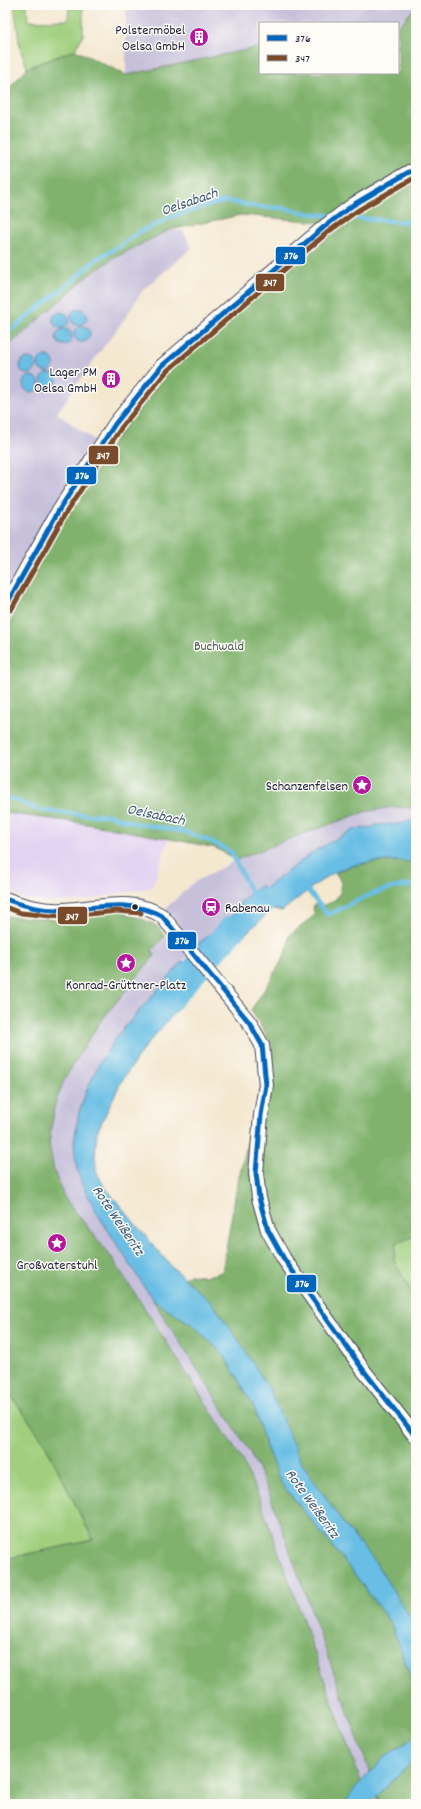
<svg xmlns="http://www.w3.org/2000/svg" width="421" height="1809" font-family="Dekko,sans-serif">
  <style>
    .built { fill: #e3d3f2 }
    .industrial { fill: #c6c0da }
    .green { fill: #a0cf7e; stroke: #61785c }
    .forest { fill: #80b26d; stroke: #516a54 }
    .water { fill: #67bee4; stroke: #447090 }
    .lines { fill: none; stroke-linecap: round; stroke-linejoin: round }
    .stream { stroke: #67bee4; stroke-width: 4.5 }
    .river { stroke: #67bee4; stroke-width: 27 }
    .minor-casing { stroke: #424052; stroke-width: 16 }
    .minor { stroke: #fff; stroke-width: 14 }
    .bus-1-casing { stroke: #fdfcf7; stroke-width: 8 }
    .bus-2-casing { stroke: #fdfcf7; stroke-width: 8 }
    .bus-1 { stroke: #0065bd; stroke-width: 5 }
    .bus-2 { stroke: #7a4b2a; stroke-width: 5 }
    .bus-dot { fill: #22223b; stroke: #fdfcf7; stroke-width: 1.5 }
    .labels { text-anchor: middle; stroke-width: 3; stroke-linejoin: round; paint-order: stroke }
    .poi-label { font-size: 14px; fill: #22223b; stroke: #fdfcf7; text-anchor: end }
    .park-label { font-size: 14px; fill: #4e5f52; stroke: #fdfcf7 }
    .water-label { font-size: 15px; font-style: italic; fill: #3a5976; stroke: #fdfcf7 }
    .line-badge { stroke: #fdfcf7; stroke-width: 1.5 }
    .badge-label { font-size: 11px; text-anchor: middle; font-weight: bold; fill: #fff }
  </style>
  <rect width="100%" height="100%" fill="#fdfcf7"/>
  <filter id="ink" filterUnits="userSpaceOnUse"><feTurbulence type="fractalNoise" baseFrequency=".025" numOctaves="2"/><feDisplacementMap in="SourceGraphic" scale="8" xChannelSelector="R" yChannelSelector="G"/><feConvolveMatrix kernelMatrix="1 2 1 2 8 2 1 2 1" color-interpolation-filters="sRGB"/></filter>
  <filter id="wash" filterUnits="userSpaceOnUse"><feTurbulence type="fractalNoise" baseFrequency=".012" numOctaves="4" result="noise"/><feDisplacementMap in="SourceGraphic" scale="16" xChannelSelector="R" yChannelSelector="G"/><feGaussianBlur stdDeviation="0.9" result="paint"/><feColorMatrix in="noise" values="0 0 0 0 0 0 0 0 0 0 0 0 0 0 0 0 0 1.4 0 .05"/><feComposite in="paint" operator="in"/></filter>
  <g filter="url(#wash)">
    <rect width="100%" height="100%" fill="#f4e8d1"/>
    <path class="built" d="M5 813 82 823 169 838 152 887 83 901 44 902 29 901 18 896 5 888Z"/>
    <path class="industrial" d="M126 5H416V6L401 24 398 25V23H260V47L126 75Z
      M169 230 183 231 192 248 143 290 123 321 88 368 57 413 95 441 25 553 5 596V349L90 274 114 258Z
      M392 807 416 808V822L409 821 400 824 375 825 373 827 353 830 316 850 264 889 260 885 242 900 235 913 198 944 141 1008 116 1037 99 1064 88 1087 79 1112 76 1165 81 1182 98 1215 250 1452 269 1493 369 1767 380 1804H369L259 1497 243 1462 112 1258 64 1197 54 1171 49 1143 55 1104 65 1078 80 1053 99 1023 152 951 178 924 165 909 193 883 236 860 292 838 364 812Z"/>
    <path class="green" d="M14 5H27L28 21 68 20 69 5H83V35L75 50 27 68 20 48Z
      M416 1236V1299L394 1261 396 1243Z
      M5 1387 44 1442 93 1540 5 1559Z"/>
    <path class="forest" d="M416 6V808L392 807 364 812 292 838 236 860 216 848 192 843 82 823 5 813V636L16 608 64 517 118 435 169 371 189 350 330 236 318 222 241 215 169 230 114 258 90 274 5 349V93L27 68 75 50 126 75 260 47V73H398V25L401 24Z
      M416 862V1090L414 1097 416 1116V1236L396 1243 394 1261 416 1299V1633L412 1621 374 1560 346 1527 300 1460 284 1426 184 1278 189 1275 207 1276 222 1272 237 1185 272 1045 251 1010C265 989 279 968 289 945L288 943 289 936 315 915 313 908 314 905C333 909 351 889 335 873 358 861 390 860 416 862Z
      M121 908 128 915 140 918 157 926 165 936 152 950 155 955 99 1023 65 1078 55 1104 49 1143 54 1171 64 1197 112 1258 220 1425 243 1462 259 1497 361 1782 344 1804H5V1559L93 1540 44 1442 5 1387V916L53 919Z
      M153 1300 193 1325 224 1355 254 1407 265 1444 281 1483 350 1568 391 1624 411 1677 416 1714V1727L414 1737 392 1752 370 1773 269 1493 250 1452Z
      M416 1758V1804H380L377 1796Z"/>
    <path class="water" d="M71 317a8 8 0 1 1 16 0a8 8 0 1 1-16 0Z
      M53 320a8 8 0 1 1 16 0a8 8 0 1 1-16 0Z
      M74 334a8 8 0 1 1 16 0a8 8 0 1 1-16 0Z
      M56 337a8 8 0 1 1 16 0a8 8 0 1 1-16 0Z
      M38 364a8 8 0 1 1 16 0a8 8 0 1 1-16 0Z
      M20 366a8 8 0 1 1 16 0a8 8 0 1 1-16 0Z
      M41 381a8 8 0 1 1 16 0a8 8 0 1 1-16 0Z
      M23 384a8 8 0 1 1 16 0a8 8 0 1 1-16 0Z
      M409 821 416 822V862C392 860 362 860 340 870 319 880 300 897 282 911L273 909 213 963 198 944 235 913 242 900 261 885 264 889 316 850 353 830 373 827 375 825 400 824Z
      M183 961 201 982 144 1048 121 1082 97 1132 95 1157 97 1173 104 1186 137 1226 171 1266 213 1304 239 1341 269 1389 300 1460 346 1527 374 1560 412 1621 416 1633V1714L411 1677 391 1624 350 1568 281 1483 265 1444 254 1407 224 1355 193 1325 153 1300 98 1215 81 1182 76 1165 74 1142 79 1112 88 1087 99 1064 116 1037Z
      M416 1727V1758L369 1804H344L356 1787 383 1759 414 1737Z"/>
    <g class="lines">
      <path class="stream" d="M344 217 404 222 416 221
        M5 335 76 278 95 260 120 246 139 232 172 217 205 206 227 201 259 207 284 208 306 213 333 216
        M5 796 39 810 85 815H109L134 823 186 832 212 842 231 852 254 898
        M304 886 328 915C358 900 382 886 416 885"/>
      <path class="river" d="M168 1000 232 929"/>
    </g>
  </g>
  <g filter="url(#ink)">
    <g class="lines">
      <defs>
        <path id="minor" d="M5 607 59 510 115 424 162 366 324 227 353 205 409 172 416 170
          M5 899C23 906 43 911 62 910 96 909 131 896 162 916L249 1022 262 1045 266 1085 261 1115 256 1173 259 1198 268 1230 284 1259 364 1371 416 1437"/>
      </defs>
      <use href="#minor" class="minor-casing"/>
      <use href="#minor" class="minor"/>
      <defs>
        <path id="bus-1" d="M5 607 59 510 115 424 162 366 324 227 353 205 409 172 416 170
          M5 899C21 905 38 910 56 910 95 910 125 897 162 916L249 1022 262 1045 266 1085 261 1115 256 1173 259 1198 268 1230 284 1259 364 1371 416 1437"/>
        <path id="bus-2" d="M11 610 65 514 121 428 167 371 328 232 357 211 416 177
          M5 907 21 913 61 917 117 911 141 913"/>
      </defs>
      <use href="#bus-1" class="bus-1-casing"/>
      <use href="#bus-2" class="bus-2-casing"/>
      <use href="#bus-1" class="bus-1"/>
      <use href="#bus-2" class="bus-2"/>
    </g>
  </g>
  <defs>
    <symbol id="building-disc" viewBox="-11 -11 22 22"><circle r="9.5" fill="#b5179e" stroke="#fdfcf7"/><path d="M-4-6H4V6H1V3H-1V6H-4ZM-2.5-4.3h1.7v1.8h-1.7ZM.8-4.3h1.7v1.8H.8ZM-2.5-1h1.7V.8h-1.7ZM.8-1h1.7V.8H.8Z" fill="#fff"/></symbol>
    <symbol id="sight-disc" viewBox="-11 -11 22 22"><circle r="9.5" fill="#b5179e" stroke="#fdfcf7"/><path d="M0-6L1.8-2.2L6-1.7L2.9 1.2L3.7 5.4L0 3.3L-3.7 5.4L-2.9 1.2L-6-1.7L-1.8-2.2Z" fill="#fff"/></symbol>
    <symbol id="station-disc" viewBox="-11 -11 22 22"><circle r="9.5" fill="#b5179e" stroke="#fdfcf7"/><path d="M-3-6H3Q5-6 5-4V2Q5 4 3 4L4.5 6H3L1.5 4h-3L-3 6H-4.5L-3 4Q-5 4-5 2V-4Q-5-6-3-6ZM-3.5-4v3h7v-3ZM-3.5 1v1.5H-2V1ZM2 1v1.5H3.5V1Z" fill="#fff"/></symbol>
  </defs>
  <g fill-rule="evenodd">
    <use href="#building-disc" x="188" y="26" width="22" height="22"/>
    <use href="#building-disc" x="100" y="368" width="22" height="22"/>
    <use href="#sight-disc" x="351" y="774" width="22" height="22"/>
    <use href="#station-disc" x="200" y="896" width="22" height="22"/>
    <use href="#sight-disc" x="115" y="952" width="22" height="22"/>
    <use href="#sight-disc" x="46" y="1232" width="22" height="22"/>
  </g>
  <circle class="bus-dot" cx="135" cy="907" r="3.5"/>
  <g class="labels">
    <g class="poi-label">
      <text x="185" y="34">Polstermöbel<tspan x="185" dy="16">Oelsa GmbH</tspan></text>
      <text x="97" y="376">Lager PM<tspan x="97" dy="16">Oelsa GmbH</tspan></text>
      <text x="348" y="790">Schanzenfelsen</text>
      <text x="225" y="912" text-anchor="start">Rabenau</text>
      <text x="126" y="989" text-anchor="middle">Konrad-Grüttner-Platz</text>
      <text x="57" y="1269" text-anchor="middle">Großvaterstuhl</text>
    </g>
    <g class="park-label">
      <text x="219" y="650">Buchwald</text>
    </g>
    <g class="water-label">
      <text transform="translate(189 201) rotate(-19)" y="5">Oelsabach</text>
      <text transform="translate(156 814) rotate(12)" y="5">Oelsabach</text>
      <text transform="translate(119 1220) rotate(56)" y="5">Rote Weißeritz</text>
      <text transform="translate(313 1503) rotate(54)" y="5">Rote Weißeritz</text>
    </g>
  </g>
  <g class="line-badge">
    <rect x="275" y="246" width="31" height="19" rx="4" fill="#0065bd"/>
    <rect x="255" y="273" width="30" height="19" rx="4" fill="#7a4b2a"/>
    <rect x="88" y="445" width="31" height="20" rx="4" fill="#7a4b2a"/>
    <rect x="66" y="466" width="31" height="19" rx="4" fill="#0065bd"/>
    <rect x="57" y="906" width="31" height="19" rx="4" fill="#7a4b2a"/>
    <rect x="167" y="931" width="30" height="19" rx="4" fill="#0065bd"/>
    <rect x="286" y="1274" width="31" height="19" rx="4" fill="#0065bd"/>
  </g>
  <g class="badge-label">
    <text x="291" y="259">376</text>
    <text x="270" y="286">347</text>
    <text x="103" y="459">347</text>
    <text x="82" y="479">376</text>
    <text x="72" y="920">347</text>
    <text x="182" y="944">376</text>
    <text x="302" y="1287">376</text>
  </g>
  <rect width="421" height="1809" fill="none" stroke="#fdfcf7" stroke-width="20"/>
  <rect x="259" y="22" width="140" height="52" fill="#fdfcf7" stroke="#a5a5ac"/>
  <rect x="267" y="35" width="20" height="6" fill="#0065bd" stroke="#a5a5ac"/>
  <text x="295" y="42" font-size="12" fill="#22223b">376</text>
  <rect x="267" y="55" width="20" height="6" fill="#7a4b2a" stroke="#a5a5ac"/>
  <text x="295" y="62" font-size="12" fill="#22223b">347</text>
</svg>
